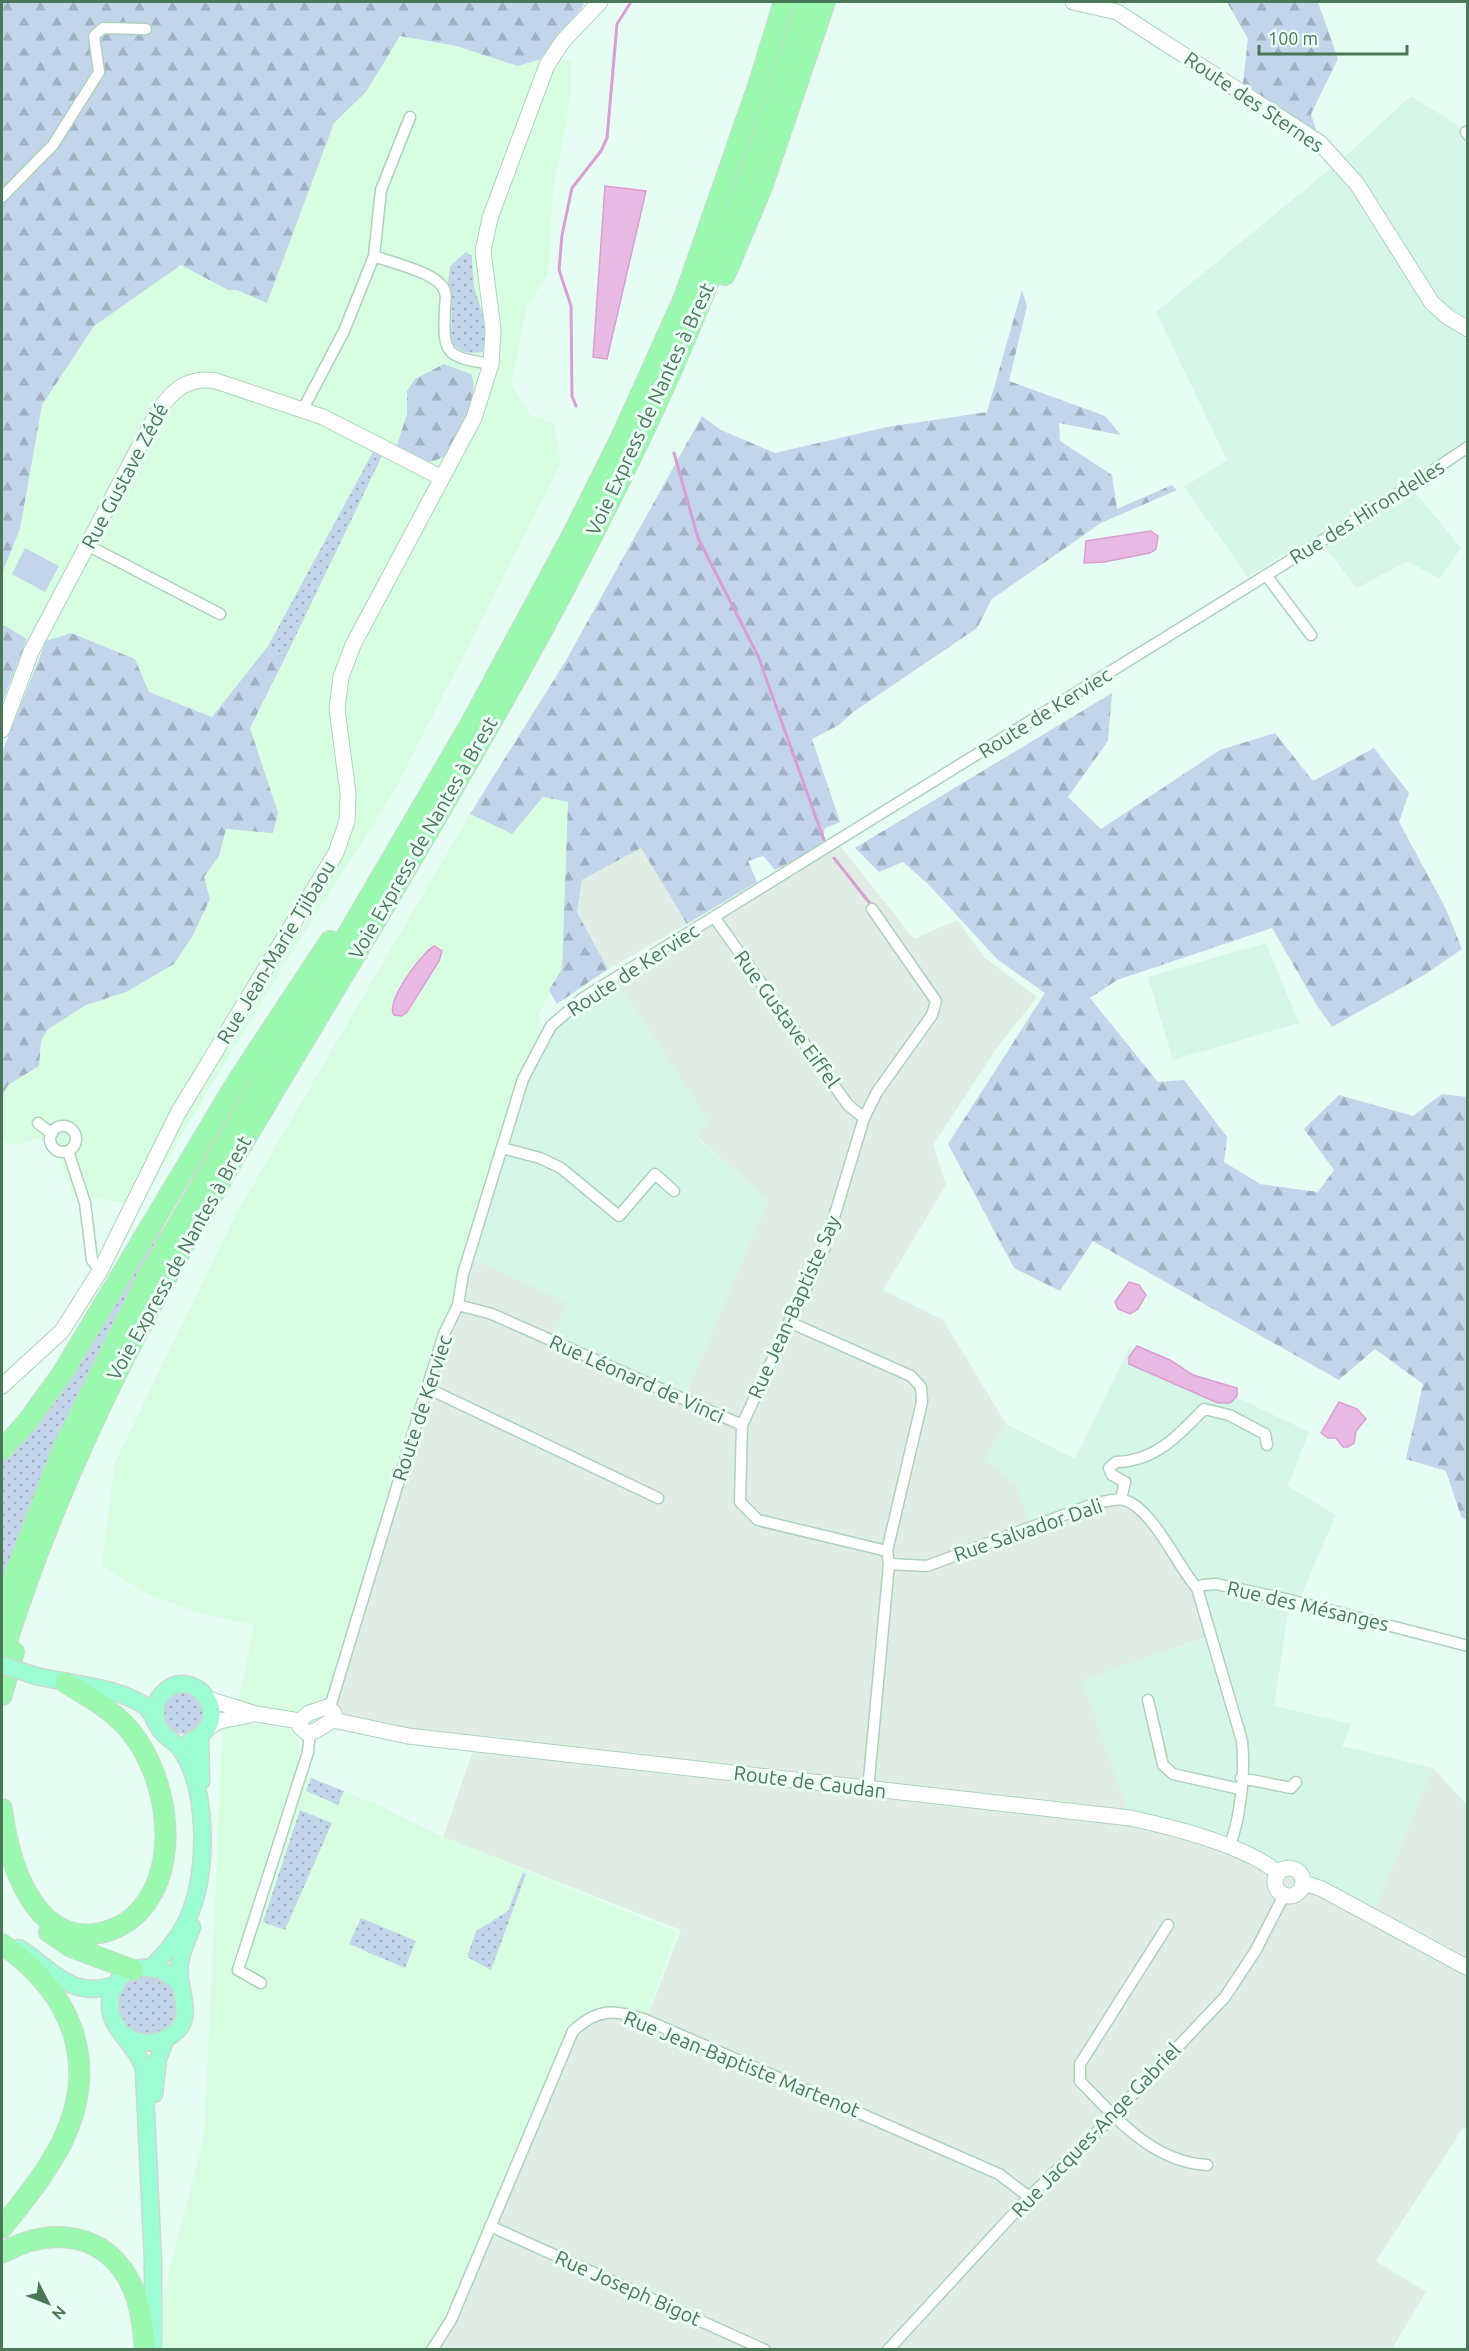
<svg xmlns="http://www.w3.org/2000/svg" width="1469" height="2351" font-family="Ubuntu,sans-serif">
  <style>
    .residential { fill: #d6f7e7 }
    .commercial { fill: #d8fee2 }
    .industrial { fill: #dfede5 }
    .grass { fill: url(#grass-dots) }
    .forest { fill: url(#forest-firs) }
    .park { fill: #c3d5eb }
    .water { fill: #e7b9e3; stroke: #da9ed3; stroke-width: 1.5 }
    .lines { fill: none; stroke-linecap: round; stroke-linejoin: round }
    .stream { stroke: #da9ed3; stroke-width: 3 }
    .street-casing { stroke: #add1bc; stroke-width: 13 }
    .secondary-casing { stroke: #abd4bb; stroke-width: 17 }
    .primary-casing { stroke: #ccd9d0; stroke-width: 19 }
    .highway-casing { stroke: #ccd9d0; stroke-width: 22 }
    .street { stroke: #fff; stroke-width: 10 }
    .secondary { stroke: #fff; stroke-width: 15 }
    .primary { stroke: #9cfdd5; stroke-width: 16 }
    .highway { stroke: #9af9af; stroke-width: 20 }
    .primary-bridge-casing { stroke: #ccd9d0; stroke-width: 19; stroke-linecap: butt }
    .primary-bridge { stroke: #9cfdd5; stroke-width: 16 }
    .labels { text-anchor: middle; stroke-width: 6; stroke-linejoin: round; paint-order: stroke }
    .street-label { font-size: 20px; fill: #497757; stroke: #ecfff7 }
  </style>
  <defs>
    <pattern id="grass-dots" width="8" height="8" patternUnits="userSpaceOnUse" patternTransform="scale(1.5)"><rect width="8" height="8" fill="#c3d5eb"/><path d="M2 2h.1M6 6h.1" fill="none" stroke="#a0b2c1" stroke-width="1.8" stroke-linecap="round"/></pattern>
    <pattern id="forest-firs" width="22" height="20" patternUnits="userSpaceOnUse" patternTransform="scale(1.5)"><rect width="22" height="20" fill="#c3d5eb"/><path d="M5 1l3.5 6h-7zM16 11l3.5 6h-7z" fill="#a0b2c1"/></pattern>
  </defs>
  <rect width="100%" height="100%" fill="#e5fdf3"/>
  <path class="residential" d="M1411 96 1467 131V440L1450 460 1406 481 1461 548 1439 579 1408 561 1357 588 1317 537 1287 558 1284 554 1248 577 1184 487 1227 460 1156 312 1342 159Z
    M1266 943 1299 1023 1173 1060 1148 977Z
    M615 978 708 1121 697 1138 768 1200 684 1399 553 1341 468 1257 523 1079 551 1026Z
    M1130 1346 1309 1432 1288 1486 1336 1515 1298 1602 1290 1600 1274 1706 1351 1724 1342 1746 1433 1768 1372 1916 1266 1863 1130 1818 1081 1679 1210 1637 1030 1528 985 1459 1006 1424 1075 1459Z"/>
  <path class="commercial" d="M400 35 455 46 518 66 541 59 571 61V95L553 191 548 274 527 306 511 385 530 415 554 424 561 463 395 790 290 955 139 1205 73 1195 60 1159 39 1138 14 1145 2 1141V1096L8 1085 39 1066 41 1041 47 1030 86 1005 126 992 174 964 192 937 210 899 204 877 219 856 226 829 272 833 278 813 250 728 286 656 268 647 212 717 149 692 135 659 71 633 46 641 27 639 2 624V572L20 529 42 405 94 326 181 265 228 290H237L267 302 334 123 366 92Z
    M543 797 568 802 562 969 539 1014 543 1039 533 1057 326 1715 308 1724 256 1714 239 1700 254 1625 197 1612 148 1594 102 1566 115 1462 236 1214 470 814 512 834Z
    M248 1723 291 1729 299 1742 300 1755 296 1771 382 1807 443 1837 677 1932 646 2020 432 2349 158 2350 160 2308 204 2137 223 1730 232 1725Z"/>
  <path class="industrial" d="M837 842 914 939 957 920 984 957 1037 997 996 1049 933 1145 946 1185 883 1290 943 1320 1006 1424 985 1459 1017 1487 1030 1527 1096 1503 1135 1505 1197 1588 1210 1636 1082 1680 1130 1818 1266 1863 1296 1865 1337 1898 1372 1916 1433 1768 1467 1805V2130L1463 2128 1376 2261 1426 2292 1392 2349H432L441 2338 573 2031 605 2012 646 2020 681 1930 443 1837 474 1748 326 1715 468 1257 566 1302 553 1341 684 1399 768 1200 697 1137 708 1121 615 978Z
    M641 848 687 924 608 969 577 911 582 880Z"/>
  <path class="grass" d="M466 252 472 256C472 266 473 276 474 286 478 305 494 333 482 352 470 354 459 353 451 341L452 294 448 283 450 266Z
    M373 452 382 456 286 656 268 646Z
    M162 1217 168 1218 108 1332 54 1445 2 1587V1459Z
    M162 1713a21 21 0 1 1 42 0a21 21 0 1 1-42 0Z
    M311 1778 344 1791 338 1805 306 1791Z
    M300 1810 332 1823 285 1930 263 1922Z
    M523 1872 526 1874 491 1970 467 1957 476 1931 508 1911Z
    M361 1918 416 1941 405 1968 349 1944Z
    M118 2005a30 30 0 1 1 60 0a30 30 0 1 1-60 0Z"/>
  <path class="forest" d="M2 2H584L583 6 541 59 518 66 456 46 400 36 366 92 334 123 267 303 237 290H228L181 265 94 326 42 405 20 529 2 573Z
    M1227 2H1318L1338 59 1311 114 1320 143 1242 90 1248 39Z
    M1022 290 1027 306 1009 381 1105 416 1121 435 1059 423 1060 441 1112 475 1117 509 1172 485 1177 490 1101 523 992 599 977 628 852 713 839 725 812 739 840 822 825 828 822 845 775 870 763 856 748 861 757 882 687 924 641 848 582 880 577 912 608 969 557 1004 549 990 562 969 568 802 543 797 512 834 470 814 565 662 702 416 721 430 775 453 887 427 987 412Z
    M444 364 471 374C480 388 462 438 451 451 446 457 437 460 430 462L396 448 407 414V391L415 379Z
    M2 624 27 639 2 703Z
    M71 633 135 659 149 692 212 717 268 646 286 656 250 728 278 813 273 833 226 829 219 856 204 877 210 899 192 937 174 964 126 992 86 1005 47 1030 41 1041 39 1066 8 1085 2 1096V752L46 641Z
    M1112 693 1108 741 1068 797 1101 829 1220 750 1275 733 1313 781 1374 748 1409 793 1399 822 1445 907 1462 949 1424 975 1332 1027 1316 1004 1272 928 1117 980 1090 998 1158 1082 1184 1080 1227 1137 1224 1162 1260 1184 1318 1192 1334 1170 1304 1129 1339 1095 1413 1116 1442 1094 1467 1097V1521L1461 1516 1446 1471 1406 1459 1423 1384 1375 1349 1339 1380 1093 1241 1060 1291 1014 1268 948 1144 1045 993 997 959 929 885 903 862 879 872 855 848Z"/>
  <path class="park" d="M25 548 59 566 45 592 12 574Z"/>
  <path class="water" d="M605 186 646 191 607 359 593 357Z
    M1151 531 1158 536 1156 549 1150 553 1104 562 1084 563 1086 541Z
    M434 946 442 951 439 961 407 1012 402 1016 394 1015C385 1002 421 954 434 946Z
    M1129 1282 1139 1285 1146 1295 1138 1309 1130 1314 1118 1309 1115 1302Z
    M1137 1346 1170 1360 1193 1375 1237 1388V1396L1230 1403H1218L1129 1364V1357Z
    M1339 1402 1357 1409 1366 1419 1356 1431 1354 1443 1348 1447H1343L1336 1438H1328L1321 1433Z"/>
  <g class="lines">
    <path class="stream" d="M576 406 572 396 571 306 559 270 562 235 572 188 601 151 607 138 617 24 631 2
      M674 453 698 538 758 656 824 840
      M834 858 872 906"/>
    <defs>
      <path id="street" d="M1466 132 1468 135
        M2 197 53 145 99 72 94 36 103 28 146 29
        M374 256C390 262 432 272 442 286 447 292 446 300 445 308 443 353 444 357 491 364
        M302 411 344 331 374 256 381 190 410 117
        M87 545 220 614
        M1266 575 1311 635
        M714 917 848 1105 864 1118
        M38 1123 52 1134
        M50 1139a13 13 0 1 1 26 0a13 13 0 1 1-26 0Z
        M502 1148 540 1158 561 1168 619 1216 655 1174 674 1191
        M68 1151 85 1203 92 1260 100 1271
        M458 1305 492 1314 742 1425 740 1502 758 1520 887 1551 889 1564 868 1790
        M789 1322 911 1376 921 1387 922 1402 887 1551
        M427 1388 658 1498
        M742 1425 825 1247 864 1118 877 1092 932 1015 936 1001 872 909
        M1121 1499 1125 1482 1112 1475 1109 1468 1116 1462C1155 1462 1180 1434 1204 1409L1229 1415 1265 1434 1267 1445
        M889 1564 927 1566 1096 1503C1105 1502 1116 1498 1124 1500 1153 1508 1177 1566 1197 1588
        M1148 1700 1163 1765 1173 1774 1240 1789
        M330 1707 427 1388 444 1334 458 1305 463 1274 523 1079 551 1026 583 998 1407 488 1468 447
        M1241 1778 1291 1788 1296 1782
        M1229 1847C1241 1818 1245 1773 1242 1741L1197 1588 1203 1585 1216 1584 1290 1600 1468 1646
        M1168 1925 1080 2064V2081C1116 2118 1152 2162 1207 2165
        M261 1983 238 1970 308 1752 310 1732
        M490 2226 765 2350
        M432 2350 451 2320 573 2031C598 2008 614 2009 646 2020L999 2174 1029 2197
        M888 2350 1029 2197 1100 2129 1225 1997 1256 1950 1284 1895"/>
      <path id="secondary" d="M1073 2 1117 12 1320 143 1357 184 1432 303 1448 317 1468 329
        M2 730 31 652 157 413C171 391 188 376 216 381L323 417 442 478
        M2 1386 62 1331 100 1271 178 1113 336 853 347 821 348 793 337 709 341 677 353 645 474 418 491 364 493 330 483 251 490 218 547 65 563 41 600 2
        M208 1699 256 1714 300 1721
        M333 1720 408 1736 1130 1818C1172 1827 1247 1846 1278 1873
        M300 1721 309 1713 327 1707 334 1713 333 1720
        M300 1721V1727L307 1733 315 1731 333 1720
        M207 1728 220 1721 250 1715
        M1275 1882a14 14 0 1 1 28 0a14 14 0 1 1-28 0Z
        M1304 1883 1322 1889 1468 1968"/>
      <path id="primary" d="M36 1676C70 1684 116 1686 145 1706 154 1713 155 1725 163 1733 169 1740 177 1743 182 1751 208 1791 207 1868 191 1911 183 1933 168 1951 152 1967
        M156 1720C154 1710 155 1701 163 1693 193 1662 239 1720 190 1741
        M200 1736 201 1781
        M19 1948C55 1972 70 1999 116 1985
        M126 2036C137 2043 149 2045 162 2040 203 2024 175 1991 180 1963 182 1950 188 1938 192 1927
        M154 2094 158 2059 166 2038
        M153 2350V2262L144 2070C138 2045 110 2030 110 2006 109 1963 161 1955 182 1988"/>
      <path id="highway" d="M725 275 762 187 825 2
        M2 1450 28 1421 62 1374 237 1082 330 941
        M2 1608 63 1448 148 1276 470 725 574 532 620 440 684 298 758 86 784 2
        M2 1657C86 1383 235 1159 379 915 483 739 586 562 669 376 723 254 768 129 806 2
        M2 1695 14 1652
        M2 1809C8 1859 33 1947 100 1933 120 1929 137 1917 148 1900 181 1851 164 1766 125 1725 108 1707 87 1696 66 1683
        M49 1932 71 1947 133 1970
        M2 1944C71 1992 101 2062 62 2142 46 2174 23 2201 2 2228
        M2 2253C50 2226 106 2231 132 2286 141 2306 143 2328 145 2350"/>
    </defs>
    <use href="#street" class="street-casing"/>
    <use href="#secondary" class="secondary-casing"/>
    <use href="#primary" class="primary-casing"/>
    <use href="#highway" class="highway-casing"/>
    <use href="#street" class="street"/>
    <use href="#secondary" class="secondary"/>
    <use href="#primary" class="primary"/>
    <use href="#highway" class="highway"/>
    <defs>
      <path id="primary-bridge" d="M2 1665 36 1676"/>
    </defs>
    <use href="#primary-bridge" class="primary-bridge-casing"/>
    <use href="#primary-bridge" class="primary-bridge"/>
  </g>
  <g class="labels">
    <g class="street-label">
      <text transform="translate(1254 102) rotate(34)" y="7">Route des Sternes</text>
      <text transform="translate(650 409) rotate(-65)" y="7">Voie Express de Nantes à Brest</text>
      <text transform="translate(125 476) rotate(-62)" y="7">Rue Gustave Zédé</text>
      <text transform="translate(1367 512) rotate(-32)" y="7">Rue des Hirondelles</text>
      <text transform="translate(1045 713) rotate(-32)" y="7">Route de Kerviec</text>
      <text transform="translate(423 838) rotate(-60)" y="7">Voie Express de Nantes à Brest</text>
      <text transform="translate(276 952) rotate(-59)" y="7">Rue Jean-Marie Tjibaou</text>
      <text transform="translate(633 970) rotate(-33)" y="7">Route de Kerviec</text>
      <text transform="translate(787 1019) rotate(54)" y="7">Rue Gustave Eiffel</text>
      <text transform="translate(179 1258) rotate(-61)" y="7">Voie Express de Nantes à Brest</text>
      <text transform="translate(794 1307) rotate(-66)" y="7">Rue Jean-Baptiste Say</text>
      <text transform="translate(637 1379) rotate(24)" y="7">Rue Léonard de Vinci</text>
      <text transform="translate(422 1408) rotate(-72)" y="7">Route de Kerviec</text>
      <text transform="translate(1028 1530) rotate(-19)" y="7">Rue Salvador Dali</text>
      <text transform="translate(1308 1606) rotate(13)" y="7">Rue des Mésanges</text>
      <text transform="translate(810 1782) rotate(7)" y="7">Route de Caudan</text>
      <text transform="translate(742 2064) rotate(22)" y="7">Rue Jean-Baptiste Martenot</text>
      <text transform="translate(1096 2130) rotate(-46)" y="7">Rue Jacques-Ange Gabriel</text>
      <text transform="translate(628 2288) rotate(24)" y="7">Rue Joseph Bigot</text>
    </g>
  </g>
  <rect width="1469" height="2351" fill="none" stroke="#497757" stroke-width="6"/>
  <g transform="translate(48 2303) rotate(132)" stroke="#ecfff7" stroke-width="4.5" paint-order="stroke">
  <path d="M0-4.5L10 22L0 15L-10 22Z" fill="#497757"/>
  <text y="-9" font-size="16" font-weight="bold" text-anchor="middle" fill="#497757">N</text>
  </g>
  <path d="M1259 45v9h148v-9" fill="none" stroke="#497757" stroke-width="3"/>
  <text x="1268" y="45" font-size="18" fill="#497757" stroke="#ecfff7" stroke-width="4.5" paint-order="stroke">100 m</text>
</svg>
